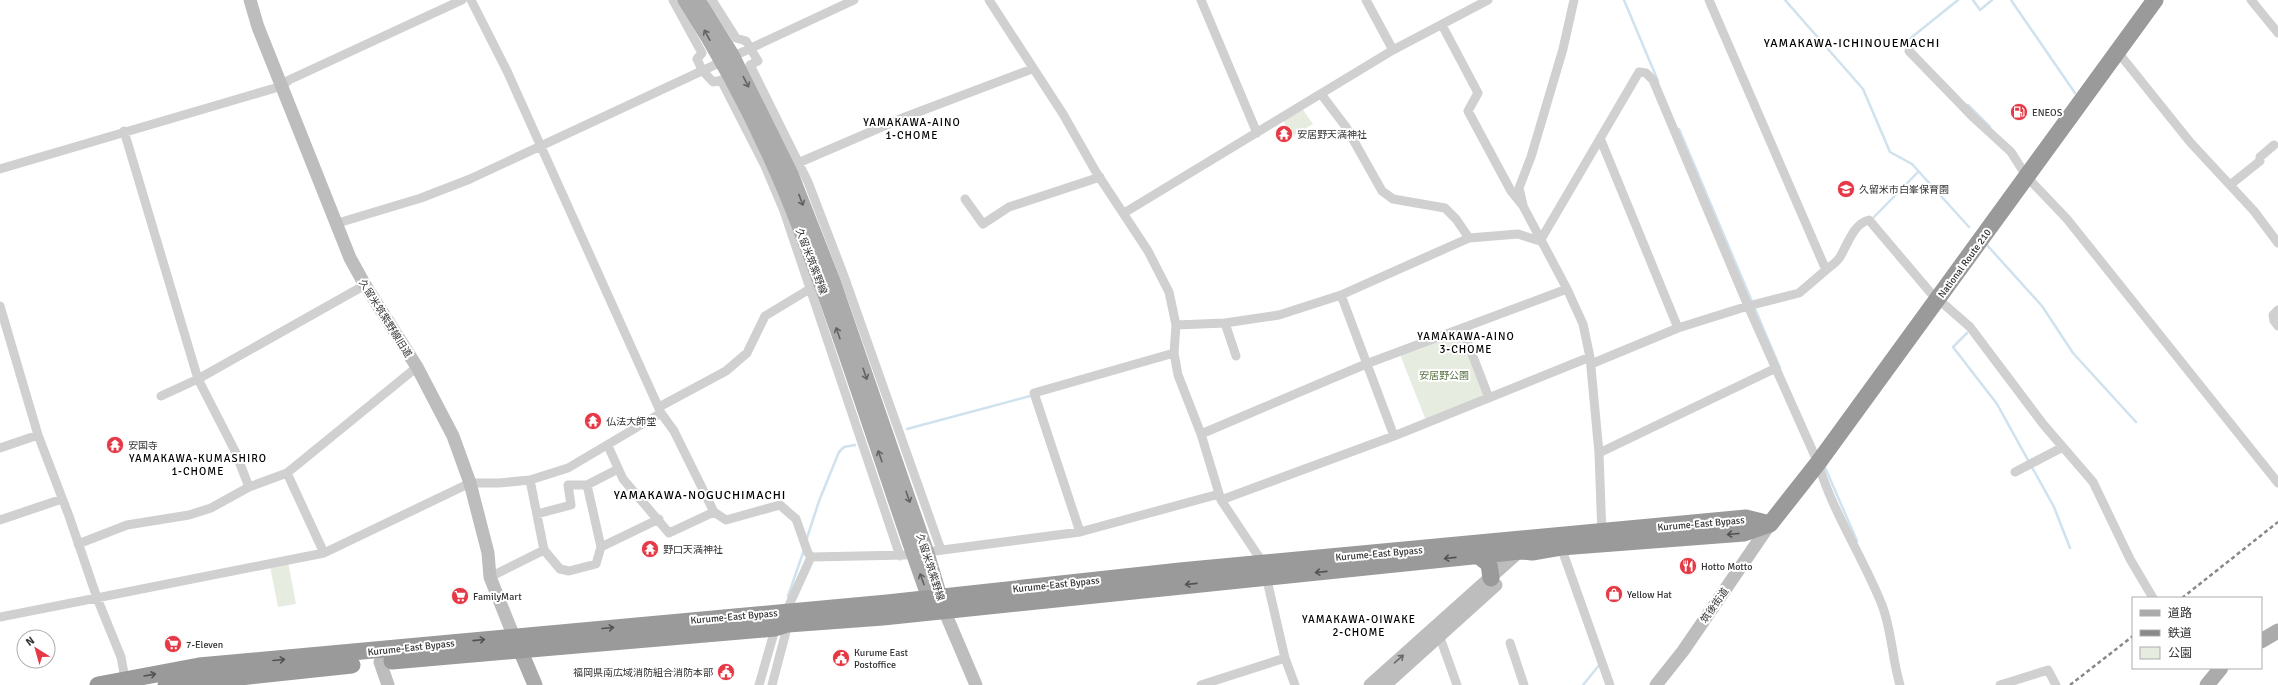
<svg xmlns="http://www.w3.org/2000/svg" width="2278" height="685" font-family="Signika,'Noto Sans JP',sans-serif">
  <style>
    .green { fill: #e6ecdf }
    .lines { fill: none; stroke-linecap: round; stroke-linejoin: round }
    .stream { stroke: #cfe2ee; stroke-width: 2.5 }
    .street { stroke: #d0d0d0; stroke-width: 9 }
    .secondary { stroke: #bdbdbd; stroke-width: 13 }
    .primary { stroke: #ababab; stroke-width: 15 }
    .highway { stroke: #9a9a9a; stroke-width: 17 }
    .rail { stroke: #888; stroke-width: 2.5; stroke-dasharray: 4 3; stroke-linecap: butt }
    .oneway { stroke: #636363 }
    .oneway2 { stroke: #525252 }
    .oneway3 { stroke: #6a6a6a }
    .labels { text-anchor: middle; stroke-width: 4; stroke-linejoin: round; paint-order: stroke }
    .poi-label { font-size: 10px; fill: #333; stroke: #fff; text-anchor: start }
    .street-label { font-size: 10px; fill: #333; stroke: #fff }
    .park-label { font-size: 10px; fill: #56703f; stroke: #fff }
    .neighbourhood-label { font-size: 11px; letter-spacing: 1px; fill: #000; stroke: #fff }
    .quarter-label { font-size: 12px; letter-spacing: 1px; fill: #000; stroke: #fff }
  </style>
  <rect width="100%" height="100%" fill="#fff"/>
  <path class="green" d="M1301 107 1313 124 1293 136 1281 118Z
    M1462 328 1489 398 1427 423 1399 352Z
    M288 562 296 604 278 607 270 566Z"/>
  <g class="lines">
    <path class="stream" d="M1624 0 1658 81
      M1785 0 1863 89 1890 152 1912 164 1969 227
      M1973 0 1980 10 1992 0
      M2011 0 2075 93
      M1913 49 1907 41 1958 0
      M1968 105 1990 127
      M1679 129 1780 368
      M1873 218 1918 172
      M1986 244 2042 306 2073 353 2136 422
      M1967 333 1953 347 1997 404 2054 507 2070 548
      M907 429 1034 395
      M1824 465 1857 541
      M806 541 819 501 839 452 844 447 855 445
      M788 596 804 550
      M1583 685 1600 664"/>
    <path class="street" d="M471 0 507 71 661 413 674 431 714 512 726 520 780 505 796 519 808 553 811 557
      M673 0 702 53 697 59 702 70 713 82 721 80 765 166 784 211 900 556
      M712 0 736 38 746 41 758 61 750 65 808 182 844 276 941 550
      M989 0 1063 114 1096 172 1148 251 1169 292 1176 325 1174 353 1178 375 1201 434 1221 500 1263 563 1285 658 1295 685
      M1201 0 1257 133
      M1366 0 1393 50
      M2251 0 2278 33
      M1442 25 1478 93 1468 111 1511 191 1523 206 1567 289 1583 324 1590 357 1599 453 1602 535
      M1909 51 1974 118 2011 152 2027 177 2067 219 2278 483
      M2117 51 2190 142 2254 211 2278 243
      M1321 94 1346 127 1382 191 1393 199 1445 208 1456 219 1469 238
      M124 131 198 379 235 451 249 487
      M1600 138 1678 328
      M798 163 905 117 1032 69
      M0 169 282 86 289 80 462 0
      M2230 185 2260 161V157L2274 145
      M965 199 983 224 1009 207 1100 177
      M1523 205 1519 188 1531 157 1563 49 1574 0
      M1124 213 1393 50 1488 0
      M338 223 421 198 470 179 854 0
      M1540 241 1639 72 1646 73 1653 80 1748 306 1818 463C1833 513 1863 557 1882 605 1892 631 1892 659 1900 685
      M1826 270C1831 266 1837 262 1840 257 1848 244 1853 224 1869 220L1930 292 1970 327 2043 424 2093 482 2130 559 2153 598
      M1341 295 1394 436
      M0 306 38 435
      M2278 310 2273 315 2274 321 2278 326
      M1225 323 1236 356
      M1176 325 1225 323 1279 315 1341 295 1469 238 1518 234 1540 241
      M1462 328 1489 398
      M1591 364 1678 328 1748 306 1799 293 1826 270 1709 0
      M161 396 198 379 365 285
      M659 407 726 371 747 353 765 316 813 287
      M1201 434 1366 364 1567 289
      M608 446 623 479 669 533 714 512
      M0 448 38 435 69 516 97 598 121 657 126 684
      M1599 453 1776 368
      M2015 472 2063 447
      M287 473 324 553
      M530 480 544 550 560 569 569 571 596 564 601 547 587 485H568L571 505 537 514
      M587 485 618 469
      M1221 500 1394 436 1590 357
      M0 520 62 499
      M1080 532 1034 393 1174 353
      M78 544 127 525 189 515 211 508 249 487 287 473 417 367
      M601 547 659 519
      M1561 547 1610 685
      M935 551 1080 532 1219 494
      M811 557 906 555
      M490 577 544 550
      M785 614 811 557
      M0 617 324 553 470 483H499L530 480 568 468 661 413
      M1438 632 1457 685
      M1510 643 1524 685
      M759 685 776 626
      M772 685 788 624
      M1201 685 1285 658
      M2000 685 2048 670 2056 685"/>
    <path class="secondary" d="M250 0 258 27 350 258 365 285 417 367 453 436 470 483 488 553 490 577 514 637
      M944 610 976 685
      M380 662 388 685
      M1370 685 1522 549
      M1385 685 1496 585
      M1656 685 1683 651 1770 524"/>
    <path class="primary" d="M685 0C724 61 758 126 786 193 840 326 881 464 929 598L938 606
      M698 0 732 55 791 174 833 281 927 553 943 607
      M516 640 535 685
      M2261 641 2278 631
      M2207 685 2221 668"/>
    <path class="highway" d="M1770 524 1818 463 2155 0
      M1479 556 1489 564 1491 578
      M392 661 775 628 788 624 883 617 1521 551 1532 552 1561 547 1744 533 1770 524
      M98 685 199 666 887 603 1180 571 1746 518 1770 524
      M166 685 352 665"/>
    <path class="rail" d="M2182 598 2278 522
      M2070 685 2133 636"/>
  </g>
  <defs><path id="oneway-shaft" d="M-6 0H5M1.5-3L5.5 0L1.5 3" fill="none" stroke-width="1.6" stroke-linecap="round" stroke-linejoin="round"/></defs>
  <g class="oneway">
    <use href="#oneway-shaft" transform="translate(707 35) rotate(-119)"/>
    <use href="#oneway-shaft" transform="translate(746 82) rotate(63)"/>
    <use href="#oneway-shaft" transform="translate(801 200) rotate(69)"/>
    <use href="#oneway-shaft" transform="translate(838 333) rotate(-109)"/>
    <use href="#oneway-shaft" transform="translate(865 374) rotate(71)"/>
    <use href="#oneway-shaft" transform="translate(880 456) rotate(-109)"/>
    <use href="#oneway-shaft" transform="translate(908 497) rotate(71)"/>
    <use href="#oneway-shaft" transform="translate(922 579) rotate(-110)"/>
  </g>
  <g class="oneway2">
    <use href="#oneway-shaft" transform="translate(1733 534) rotate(175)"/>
    <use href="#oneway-shaft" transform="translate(1450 558) rotate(174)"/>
    <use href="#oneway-shaft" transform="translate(1321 572) rotate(174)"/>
    <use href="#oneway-shaft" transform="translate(1191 584) rotate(174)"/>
    <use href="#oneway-shaft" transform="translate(608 628) rotate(-5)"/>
    <use href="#oneway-shaft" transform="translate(479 640) rotate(-6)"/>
    <use href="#oneway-shaft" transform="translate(279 660) rotate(-5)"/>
    <use href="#oneway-shaft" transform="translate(150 675) rotate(-10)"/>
  </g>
  <use class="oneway3" href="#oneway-shaft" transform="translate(1399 659) rotate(-41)"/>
  <defs>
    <symbol id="fuel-disc" viewBox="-11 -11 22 22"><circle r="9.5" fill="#e63946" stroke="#fff"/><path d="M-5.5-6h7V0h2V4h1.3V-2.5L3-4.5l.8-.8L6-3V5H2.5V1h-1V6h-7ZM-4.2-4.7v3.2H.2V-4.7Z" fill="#fff"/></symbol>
    <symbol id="temple-disc" viewBox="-11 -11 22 22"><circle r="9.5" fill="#e63946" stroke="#fff"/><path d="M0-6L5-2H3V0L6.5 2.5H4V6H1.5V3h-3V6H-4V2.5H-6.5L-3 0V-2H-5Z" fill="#fff"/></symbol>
    <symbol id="school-disc" viewBox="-11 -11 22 22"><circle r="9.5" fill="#e63946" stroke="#fff"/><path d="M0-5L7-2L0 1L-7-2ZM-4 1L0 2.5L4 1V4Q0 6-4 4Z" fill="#fff"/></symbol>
    <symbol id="restaurant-disc" viewBox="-11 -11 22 22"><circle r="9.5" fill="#e63946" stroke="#fff"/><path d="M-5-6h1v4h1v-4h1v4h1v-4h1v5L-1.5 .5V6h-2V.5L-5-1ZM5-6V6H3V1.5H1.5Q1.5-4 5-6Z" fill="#fff"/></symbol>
    <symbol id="shop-disc" viewBox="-11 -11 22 22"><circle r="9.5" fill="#e63946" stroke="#fff"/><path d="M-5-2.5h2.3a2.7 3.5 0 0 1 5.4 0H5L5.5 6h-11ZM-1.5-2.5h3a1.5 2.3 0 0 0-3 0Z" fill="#fff"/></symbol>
    <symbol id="supermarket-disc" viewBox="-11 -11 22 22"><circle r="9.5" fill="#e63946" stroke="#fff"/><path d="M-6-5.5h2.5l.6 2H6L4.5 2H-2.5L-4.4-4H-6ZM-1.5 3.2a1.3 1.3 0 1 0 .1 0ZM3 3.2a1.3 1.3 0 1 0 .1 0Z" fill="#fff"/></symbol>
    <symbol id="civic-disc" viewBox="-11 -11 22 22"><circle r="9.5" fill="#e63946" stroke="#fff"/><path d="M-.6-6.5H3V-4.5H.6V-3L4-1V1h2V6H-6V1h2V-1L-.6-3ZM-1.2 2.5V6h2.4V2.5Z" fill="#fff"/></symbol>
  </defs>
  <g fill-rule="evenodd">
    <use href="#fuel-disc" x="2009" y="102" width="20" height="20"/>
    <use href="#temple-disc" x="1274" y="124" width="20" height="20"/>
    <use href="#school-disc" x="1836" y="179" width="20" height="20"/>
    <use href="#temple-disc" x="583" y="411" width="20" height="20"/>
    <use href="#temple-disc" x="105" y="435" width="20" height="20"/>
    <use href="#temple-disc" x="640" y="539" width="20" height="20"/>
    <use href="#restaurant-disc" x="1678" y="556" width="20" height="20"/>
    <use href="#shop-disc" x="1604" y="584" width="20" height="20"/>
    <use href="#supermarket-disc" x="450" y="586" width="20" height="20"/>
    <use href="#supermarket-disc" x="163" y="634" width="20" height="20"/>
    <use href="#civic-disc" x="831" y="648" width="20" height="20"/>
    <use href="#civic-disc" x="716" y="662" width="20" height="20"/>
  </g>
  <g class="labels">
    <g class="poi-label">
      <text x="2032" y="116">ENEOS</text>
      <text x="1297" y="138">安居野天満神社</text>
      <text x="1859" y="193">久留米市白峯保育園</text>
      <text x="606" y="425">仏法大師堂</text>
      <text x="128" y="449">安国寺</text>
      <text x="663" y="553">野口天満神社</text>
      <text x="1701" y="570">Hotto Motto</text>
      <text x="1627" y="598">Yellow Hat</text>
      <text x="473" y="600">FamilyMart</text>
      <text x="186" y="648">7-Eleven</text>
      <text x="854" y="656">Kurume East<tspan x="854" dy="12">Postoffice</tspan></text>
      <text x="713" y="676" text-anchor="end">福岡県南広域消防組合消防本部</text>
    </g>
    <g class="street-label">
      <text transform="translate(812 261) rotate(69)" y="4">久留米筑紫野線</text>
      <text transform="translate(1964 263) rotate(-54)" y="4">National Route 210</text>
      <text transform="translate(386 318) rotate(58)" y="4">久留米筑紫野線旧道</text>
      <text transform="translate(1701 523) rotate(-5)" y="4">Kurume-East Bypass</text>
      <text transform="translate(1379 553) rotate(-5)" y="4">Kurume-East Bypass</text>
      <text transform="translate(931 567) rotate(72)" y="4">久留米筑紫野線</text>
      <text transform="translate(1056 584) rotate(-6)" y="4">Kurume-East Bypass</text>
      <text transform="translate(1714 605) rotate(-55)" y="4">筑後街道</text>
      <text transform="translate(734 616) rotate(-5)" y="4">Kurume-East Bypass</text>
      <text transform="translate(411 647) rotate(-6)" y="4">Kurume-East Bypass</text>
    </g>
    <g class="park-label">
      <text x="1444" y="379">安居野公園</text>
    </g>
    <g class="neighbourhood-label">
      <text x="912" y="126">YAMAKAWA-AINO<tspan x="912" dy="13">1-CHOME</tspan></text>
      <text x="1466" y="340">YAMAKAWA-AINO<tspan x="1466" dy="13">3-CHOME</tspan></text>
      <text x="198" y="462">YAMAKAWA-KUMASHIRO<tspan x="198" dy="13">1-CHOME</tspan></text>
      <text x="1359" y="623">YAMAKAWA-OIWAKE<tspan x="1359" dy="13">2-CHOME</tspan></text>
    </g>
    <g class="quarter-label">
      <text x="1852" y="47">YAMAKAWA-ICHINOUEMACHI</text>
      <text x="700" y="499">YAMAKAWA-NOGUCHIMACHI</text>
    </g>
  </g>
  <rect x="2132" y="597" width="130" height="72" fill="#ffffff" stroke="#adadad"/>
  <rect x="2140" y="610" width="20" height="6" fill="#ababab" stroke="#adadad"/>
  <text x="2168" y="617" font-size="12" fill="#333333">道路</text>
  <rect x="2140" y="630" width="20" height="6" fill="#888888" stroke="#adadad"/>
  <text x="2168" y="637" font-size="12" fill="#333333">鉄道</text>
  <rect x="2140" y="647" width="20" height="12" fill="#e6ecdf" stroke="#adadad"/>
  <text x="2168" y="657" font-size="12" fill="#333333">公園</text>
  <g transform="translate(36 649) rotate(323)"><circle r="19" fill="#ffffff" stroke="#adadad"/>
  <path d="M0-3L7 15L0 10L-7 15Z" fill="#e63946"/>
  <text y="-6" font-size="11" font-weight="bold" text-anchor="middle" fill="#333333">N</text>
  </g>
</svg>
